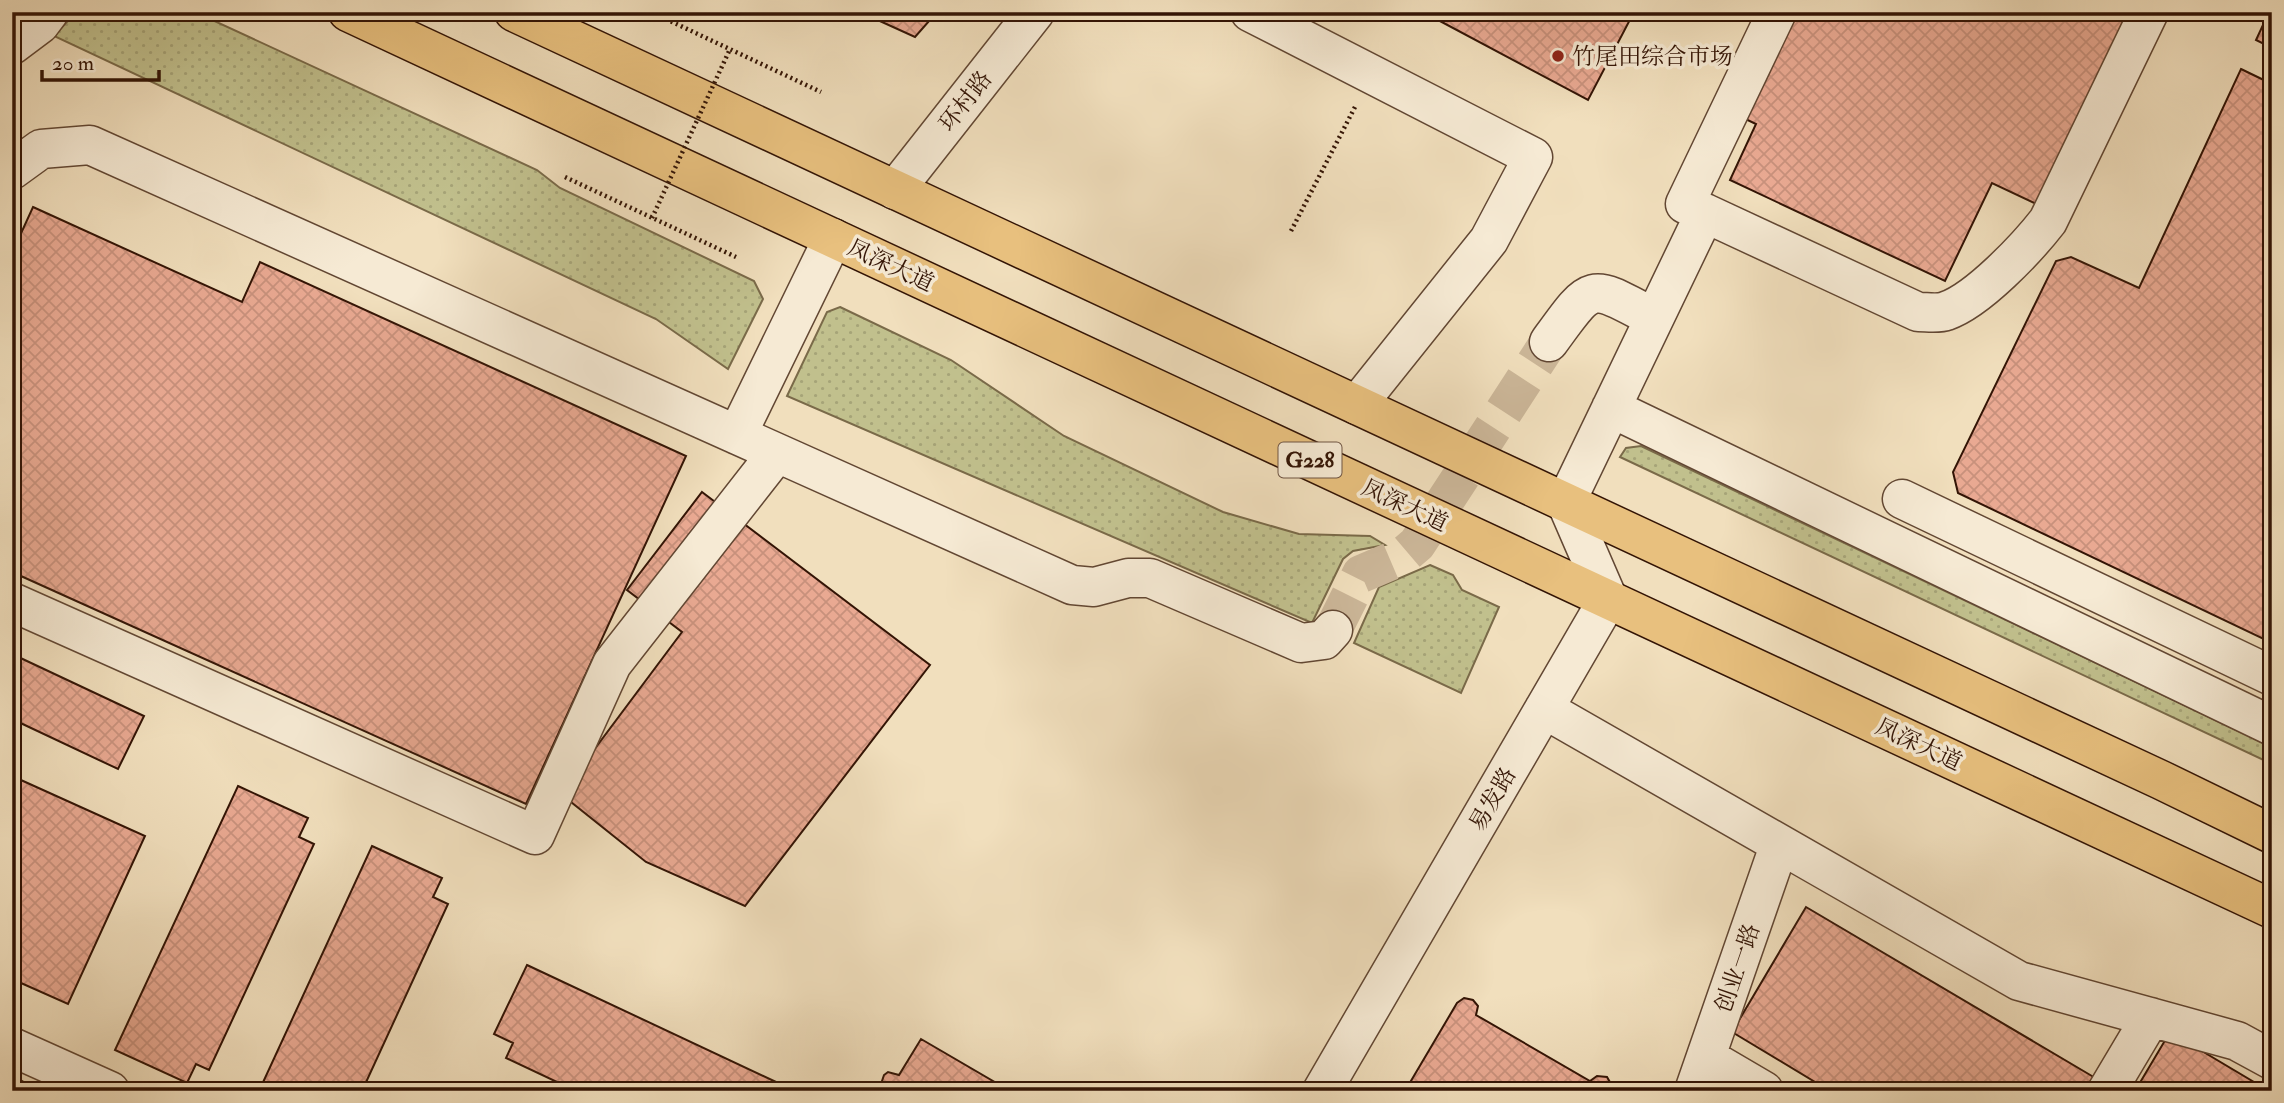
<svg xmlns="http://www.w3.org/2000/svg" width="2284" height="1103" font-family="'IM FELL Double Pica','Noto Serif SC',serif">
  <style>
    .grass { fill: url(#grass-dots); stroke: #7a6a49; stroke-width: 2 }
    .building { fill: url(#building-cross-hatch); stroke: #331405; stroke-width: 2 }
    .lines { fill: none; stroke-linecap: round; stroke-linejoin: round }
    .minor-tunnel { stroke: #cbb698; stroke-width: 38; stroke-dasharray: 38 19; stroke-linecap: butt }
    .minor-casing { stroke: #624733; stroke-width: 41 }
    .highway-casing { stroke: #331405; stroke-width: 41 }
    .path { stroke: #331405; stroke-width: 4.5; stroke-dasharray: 2 3.5; stroke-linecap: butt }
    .minor { stroke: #f6ead4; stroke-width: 38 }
    .highway { stroke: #e8c07e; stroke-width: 38 }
    .path-bridge { stroke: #331405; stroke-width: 4.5; stroke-dasharray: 2 3.5; stroke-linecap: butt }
    .poi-dot { fill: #8f2418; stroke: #f6ead4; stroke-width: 2.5 }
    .labels { text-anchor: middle; stroke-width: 7; stroke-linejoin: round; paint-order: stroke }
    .shield { fill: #f6ead4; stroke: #6e5443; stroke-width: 2 }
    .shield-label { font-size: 21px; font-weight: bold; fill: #331405 }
    .poi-label { font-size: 23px; fill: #331405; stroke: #f6ead4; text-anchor: start }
    .street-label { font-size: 23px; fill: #331405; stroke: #f6ead4 }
  </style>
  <defs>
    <pattern id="grass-dots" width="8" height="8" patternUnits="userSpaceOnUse" patternTransform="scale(1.75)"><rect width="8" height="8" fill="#c1c08d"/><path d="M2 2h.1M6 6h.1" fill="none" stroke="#a6a478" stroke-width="1.8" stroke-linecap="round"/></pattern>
    <pattern id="building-cross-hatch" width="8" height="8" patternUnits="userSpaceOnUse" patternTransform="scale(1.75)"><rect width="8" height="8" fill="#e9a992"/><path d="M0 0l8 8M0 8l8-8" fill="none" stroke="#c8917c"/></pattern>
  </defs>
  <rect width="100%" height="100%" fill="#f1dfbd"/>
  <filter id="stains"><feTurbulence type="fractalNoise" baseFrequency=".00286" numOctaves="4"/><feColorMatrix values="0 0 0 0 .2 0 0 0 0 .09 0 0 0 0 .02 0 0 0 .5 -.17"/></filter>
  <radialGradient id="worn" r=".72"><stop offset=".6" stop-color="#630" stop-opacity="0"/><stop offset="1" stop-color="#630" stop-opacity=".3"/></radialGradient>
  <path class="grass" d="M76 12H195L537 170 560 188 754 281 763 299 728 369 656 319 54 36Z
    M840 307 951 360 1064 436 1223 512 1299 534 1370 536 1385 545 1353 551 1343 559 1312 623 787 396 827 312Z
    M1641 446 2272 747V764L1620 457 1626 448Z
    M1430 565 1453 575 1462 590 1499 607 1461 693 1354 643 1379 587Z"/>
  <path class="building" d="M860 12H937L915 37Z
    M1423 12H1634L1588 100Z
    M1784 12H2105L2132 25 2045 208 1992 183 1945 281 1730 180 1756 124 1735 114Z
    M2269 12H2272V48L2256 40Z
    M2241 69 2272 84V643L1958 493 1953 472 2056 261 2071 257 2139 288Z
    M33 207 242 302 260 262 686 456 526 804 12 572V253Z
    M702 492 930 665 745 906 646 862 561 794 682 632 627 590Z
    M12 654 144 716 118 769 12 719Z
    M12 776 145 836 68 1004 12 979Z
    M238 786 308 818 299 837 314 844 209 1070 196 1064 187 1083 115 1050Z
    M372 846 442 878 433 897 448 904 362 1091H259Z
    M1806 907 2097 1079 2090 1091H1830L1732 1032Z
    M527 965 791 1089V1091H576L506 1058 513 1043 494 1034Z
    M1464 998 1473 1000 1478 1006 1476 1015 1590 1081 1597 1076 1607 1077 1611 1084 1610 1091H1405L1457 1003Z
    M2170 1032 2269 1091H2135Z
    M921 1039 1010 1091 890 1090 882 1081 884 1075 888 1072 899 1075Z
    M12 1075 32 1087 30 1091H12Z"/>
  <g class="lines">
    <path class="minor-tunnel" d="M1333 630 1361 574 1403 556 1417 544 1549 342"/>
    <defs>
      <path id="minor" d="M1250 12 1533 157 1489 240 1357 405
        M12 45 40 24 49 12
        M12 170 41 149 90 145 1072 585 1094 587 1128 578H1150L1301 643 1324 640 1333 630
        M895 190 1035 12
        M1705 213 1918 312C1927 312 1938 314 1946 311 1978 300 2027 248 2048 221L2149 12
        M1549 342C1593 281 1589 283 1654 318
        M1611 408 2272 726
        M737 435 833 238
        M1902 499 2272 676
        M12 602 535 835 612 664 777 453
        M1544 709 2019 981 2237 1041 2272 1060
        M12 1047 110 1091
        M1706 1057 1764 1091
        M1322 1091 1608 599 1566 502 1705 213 1685 204 1777 12
        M1694 1091 1779 846
        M2107 1091 2151 1017"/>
      <path id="highway" d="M348 12 2272 909
        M514 12 2161 780 2272 834"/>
    </defs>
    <use href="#minor" class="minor-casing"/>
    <use href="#highway" class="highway-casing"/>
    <path class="path" d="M651 12 821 92
      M565 177 736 257
      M1291 231 1355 107"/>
    <use href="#minor" class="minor"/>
    <use href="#highway" class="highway"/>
    <path class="path-bridge" d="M652 218 730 49"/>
  </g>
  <circle class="poi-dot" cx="1558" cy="56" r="7"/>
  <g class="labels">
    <rect class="shield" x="1278.5" y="442.5" width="63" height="35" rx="5"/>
    <g class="shield-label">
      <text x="1310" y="467">G228</text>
    </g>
    <g class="poi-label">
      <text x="1572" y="64">竹尾田综合市场</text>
    </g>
    <g class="street-label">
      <text transform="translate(965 101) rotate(-52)" y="8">环村路</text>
      <text transform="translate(891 265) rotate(25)" y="8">凤深大道</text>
      <text transform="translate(1405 505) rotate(25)" y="8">凤深大道</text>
      <text transform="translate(1919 744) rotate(25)" y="8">凤深大道</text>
      <text transform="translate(1492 799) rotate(-60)" y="8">易发路</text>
      <text transform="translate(1737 968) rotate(-71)" y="8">创业一路</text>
    </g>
  </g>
  <rect width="2284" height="1103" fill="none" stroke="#f1dfbd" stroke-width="42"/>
  <rect x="14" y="14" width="2256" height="1075" fill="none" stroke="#331405" stroke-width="3.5"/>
  <rect x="21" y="21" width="2242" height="1061" fill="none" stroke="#331405" stroke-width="2"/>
  <path d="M42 70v10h117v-10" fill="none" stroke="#331405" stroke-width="3.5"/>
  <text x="52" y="70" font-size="21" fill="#331405" stroke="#f6ead4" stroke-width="5" paint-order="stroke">20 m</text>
  <rect width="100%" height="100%" filter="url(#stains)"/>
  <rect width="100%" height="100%" fill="url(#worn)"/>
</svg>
